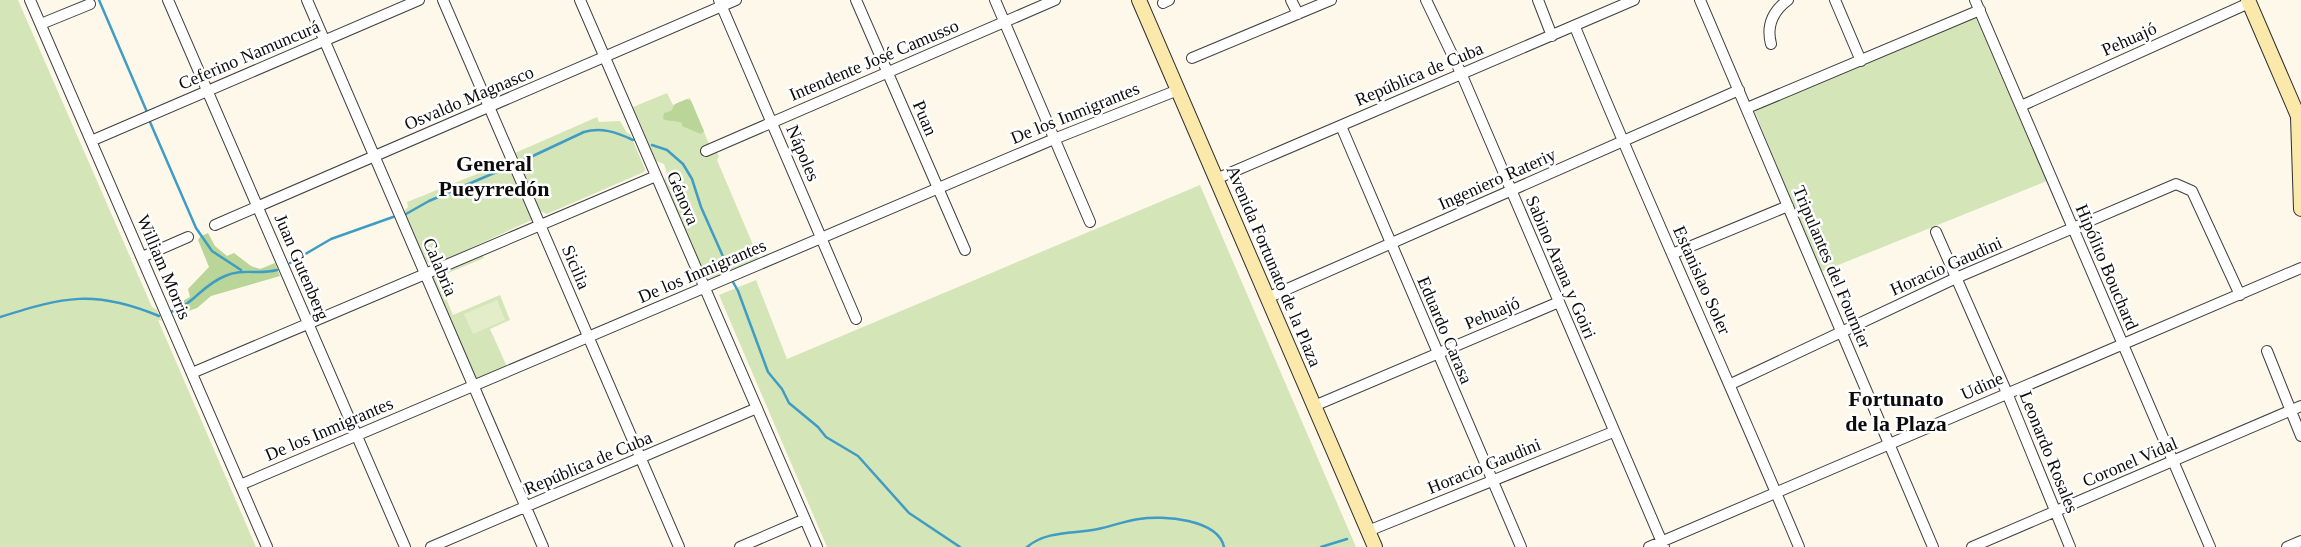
<svg xmlns="http://www.w3.org/2000/svg" width="2301" height="547" font-family="'Times New Roman',serif">
  <style>
    .green { fill: #d4e5b8 }
    .forest { fill: #b9d598 }
    .pitch { fill: #e4edc9 }
    .lines { fill: none; stroke-linecap: round; stroke-linejoin: round }
    .stream { stroke: #3f9cc4; stroke-width: 2.5 }
    .street-casing { stroke: #3f3f3f; stroke-width: 12 }
    .secondary-casing { stroke: #2e2e2e; stroke-width: 16 }
    .street { stroke: #fff; stroke-width: 10 }
    .secondary { stroke: #fae9ab; stroke-width: 14 }
    .labels { text-anchor: middle; stroke-width: 5; stroke-linejoin: round; paint-order: stroke }
    .street-label { font-size: 18px; fill: #0c0c0c; stroke: #fff }
    .district-label { font-size: 22px; font-weight: bold; fill: #0c0c0c; stroke: #fff }
  </style>
  <rect width="100%" height="100%" fill="#fef8eb"/>
  <path class="green" d="M0 0H18L152 307 157 310 162 321 158 320 256 547H0Z
    M1978 15 2047 181 1821 272 1754 110Z
    M667 93 673 105 690 98 709 144 701 149 704 155 716 151 719 156 717 160 759 259 712 279 705 276 664 182 667 173 664 164 656 161 633 107Z
    M597 117 599 122 620 121 627 133 630 134 645 169 644 172 547 214 540 211 515 153Z
    M502 158 511 172 513 171 534 219 433 265 425 261 404 211 408 207 407 202 477 174 476 170Z
    M1200 185 1356 547H827L719 295 756 280 787 359Z
    M481 252 484 258 441 276 439 281 453 315 500 295 510 320 490 329 508 369 478 381 475 379 431 278 433 273Z"/>
  <path class="forest" d="M687 99 691 101 704 131 701 134 682 126V123C676 120 670 122 663 119L664 113 671 111 675 104Z
    M208 233 215 246 227 256 234 253 251 266 260 269 275 263 280 276 211 296 197 308 177 315 173 306 190 297 188 289 209 267 198 240 200 237Z"/>
  <path class="pitch" d="M497 300 505 320 473 334 464 314Z"/>
  <g class="lines">
    <path class="stream" d="M99 0 147 112
      M150 122 196 228 212 251 241 270
      M652 145 667 150 683 164 692 179 701 207 729 270
      M520 162 584 132C601 127 616 132 633 140
      M406 214 429 201 508 167
      M290 263 331 239 393 217
      M733 282 738 291 768 372 782 389 789 403 818 427 826 437 858 456 909 513 960 547
      M171 312C195 303 201 286 225 276 242 268 258 275 277 270
      M0 317C64 297 94 289 159 316
      M1027 547C1047 530 1075 534 1098 529 1112 526 1125 521 1139 519 1163 515 1218 519 1224 547
      M1321 547 1347 539"/>
    <defs>
      <path id="street" d="M30 0 267 547
        M168 0 405 547
        M307 0 543 547
        M443 0 679 547
        M580 0 817 547
        M719 0 856 319
        M856 0 965 250
        M995 0 1090 222
        M1291 0 1298 14
        M1426 0 1461 73 1664 547
        M1538 0 1552 36
        M1700 0 1933 547
        M1835 0 1861 61
        M1975 0 2210 547
        M1163 3 1169 0
        M41 24 90 4
        M1575 27C1647 202 1726 373 1799 547
        M1771 44C1766 25 1773 11 1788 0
        M1192 58 1331 0
        M2021 106 2249 3
        M1747 108 1980 10
        M1341 126 1521 547
        M91 141 419 0
        M706 151 1055 0
        M1216 179 1634 0
        M215 225 736 0
        M1936 232 2007 393 2070 547
        M1672 254 1788 206
        M142 257 188 237
        M1267 298 1739 90
        M2267 351 2301 436
        M192 373 656 176
        M1731 384 1956 278 2176 184 2192 191 2240 295
        M1314 406 1559 302
        M240 485 1054 139 1178 90
        M1368 531 1613 432
        M431 547 757 408
        M740 547 805 519
        M1649 547 2301 268
        M1972 547 2301 406
        M2287 547 2301 541"/>
      <path id="secondary" d="M1139 0 1375 547
        M2248 0 2301 123
        M2298 117 2301 209"/>
    </defs>
    <use href="#street" class="street-casing"/>
    <use href="#secondary" class="secondary-casing"/>
    <use href="#street" class="street"/>
    <use href="#secondary" class="secondary"/>
  </g>
  <g class="labels">
    <g class="street-label">
      <text transform="translate(2129 39) rotate(-24)" y="6">Pehuajó</text>
      <text transform="translate(249 55) rotate(-23)" y="6">Ceferino Namuncurá</text>
      <text transform="translate(874 60) rotate(-23)" y="6">Intendente José Camusso</text>
      <text transform="translate(1419 74) rotate(-23)" y="6">República de Cuba</text>
      <text transform="translate(469 98) rotate(-23)" y="6">Osvaldo Magnasco</text>
      <text transform="translate(1075 113) rotate(-22)" y="6">De los Inmigrantes</text>
      <text transform="translate(925 118) rotate(67)" y="6">Puan</text>
      <text transform="translate(803 153) rotate(67)" y="6">Nápoles</text>
      <text transform="translate(1497 179) rotate(-24)" y="6">Ingeniero Rateriy</text>
      <text transform="translate(683 198) rotate(67)" y="6">Génova</text>
      <text transform="translate(1274 266) rotate(67)" y="6">Avenida Fortunato de la Plaza</text>
      <text transform="translate(1946 266) rotate(-24)" y="6">Horacio Gaudini</text>
      <text transform="translate(164 267) rotate(67)" y="6">William Morris</text>
      <text transform="translate(302 267) rotate(67)" y="6">Juan Gutenberg</text>
      <text transform="translate(440 267) rotate(67)" y="6">Calabria</text>
      <text transform="translate(576 267) rotate(67)" y="6">Sicilia</text>
      <text transform="translate(1561 267) rotate(67)" y="6">Sabino Arana y Goiri</text>
      <text transform="translate(1832 267) rotate(67)" y="6">Tripulantes del Fournier</text>
      <text transform="translate(2107 267) rotate(67)" y="6">Hipólito Bouchard</text>
      <text transform="translate(702 271) rotate(-23)" y="6">De los Inmigrantes</text>
      <text transform="translate(1702 280) rotate(66)" y="6">Estanislao Soler</text>
      <text transform="translate(1492 313) rotate(-23)" y="6">Pehuajó</text>
      <text transform="translate(1445 330) rotate(67)" y="6">Eduardo Carasa</text>
      <text transform="translate(1982 386) rotate(-24)" y="6">Udine</text>
      <text transform="translate(329 429) rotate(-23)" y="6">De los Inmigrantes</text>
      <text transform="translate(2049 452) rotate(68)" y="6">Leonardo Rosales</text>
      <text transform="translate(2130 462) rotate(-23)" y="6">Coronel Vidal</text>
      <text transform="translate(588 463) rotate(-23)" y="6">República de Cuba</text>
      <text transform="translate(1484 466) rotate(-22)" y="6">Horacio Gaudini</text>
    </g>
    <g class="district-label">
      <text x="494" y="171">General<tspan x="494" dy="25">Pueyrredón</tspan></text>
      <text x="1896" y="406">Fortunato<tspan x="1896" dy="25">de la Plaza</tspan></text>
    </g>
  </g>
</svg>
